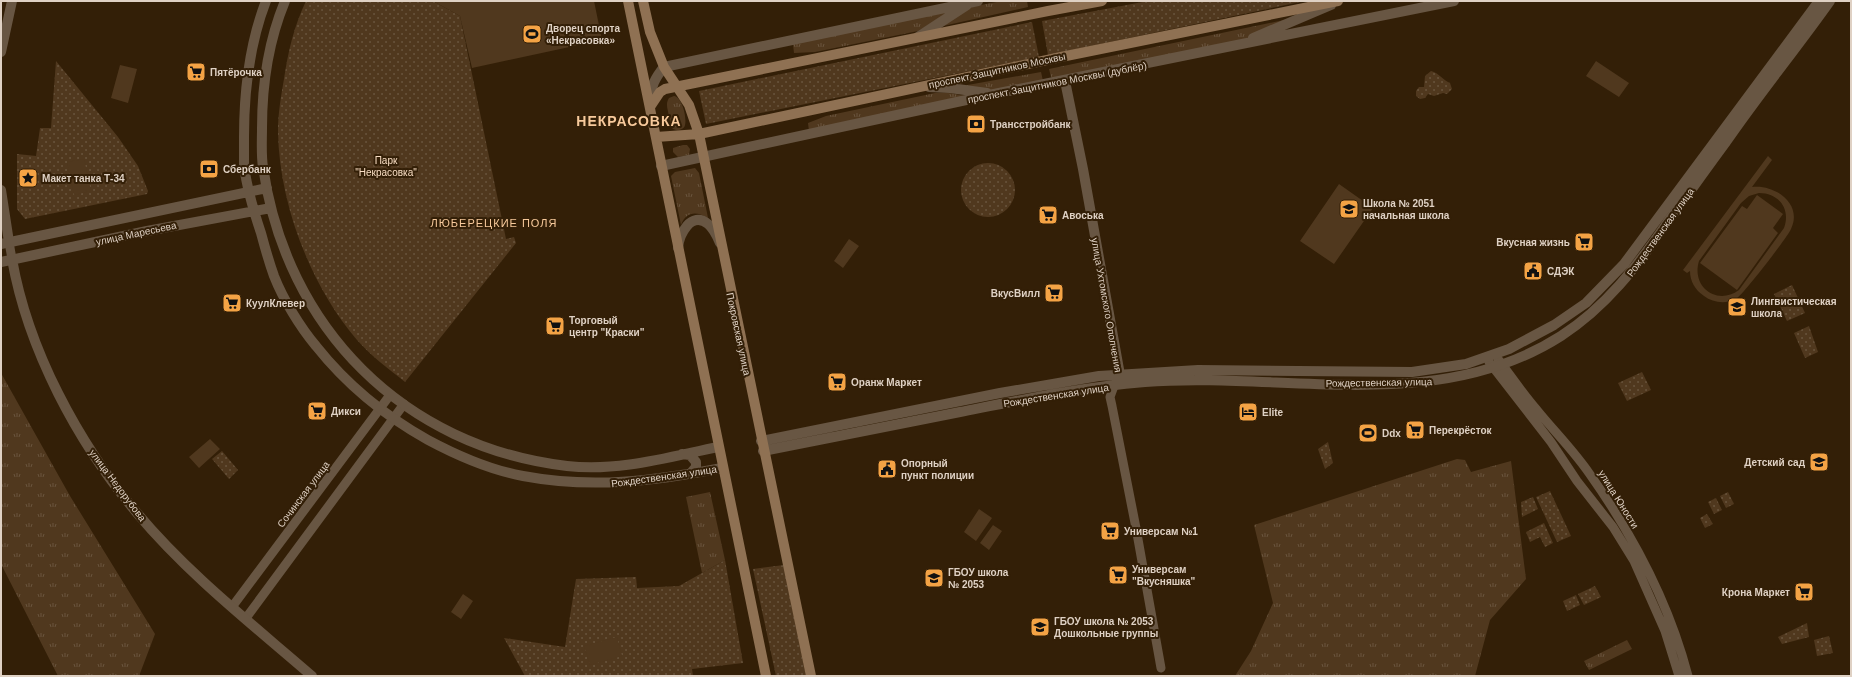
<svg xmlns="http://www.w3.org/2000/svg" width="1852" height="677" font-family="Helvetica,sans-serif">
  <style>
    .grass { fill: url(#grass-tufts) }
    .park { fill: url(#park-dots) }
    .garden { fill: #50381e; fill-rule: evenodd }
    .lines { fill: none; stroke-linecap: round; stroke-linejoin: round }
    .minor { stroke: #685643; stroke-width: 9 }
    .tertiary { stroke: #685643; stroke-width: 10 }
    .secondary { stroke: #8f7153; stroke-width: 10 }
    .labels { text-anchor: middle; stroke-width: 4; stroke-linejoin: round; paint-order: stroke }
    .poi-label { font-size: 10px; font-weight: bold; fill: #dfd1c4; stroke: #331f07; text-anchor: start }
    .street-label { font-size: 10px; fill: #dfd1c4; stroke: #331f07 }
    .park-label { font-size: 10px; fill: #f8ddc3; stroke: #331f07 }
    .neighbourhood-label { font-size: 11px; letter-spacing: 1px; fill: #f7c99b; stroke: #331f07 }
    .district-label { font-size: 14px; font-weight: bold; letter-spacing: 1px; fill: #f7c99b; stroke: #331f07 }
  </style>
  <defs>
    <pattern id="grass-tufts" width="24" height="20" patternUnits="userSpaceOnUse"><rect width="24" height="20" fill="#50381e"/><path d="M3 7l-1-3M5 7V3M7 7l1-3M15 17l-1-3M17 17v-4M19 17l1-3" fill="none" stroke="#69543d"/></pattern>
    <pattern id="park-dots" width="8" height="8" patternUnits="userSpaceOnUse"><rect width="8" height="8" fill="#50381e"/><path d="M2 2h.1M6 6h.1" fill="none" stroke="#69543d" stroke-width="1.8" stroke-linecap="round"/></pattern>
  </defs>
  <rect width="100%" height="100%" fill="#331f07"/>
  <path class="grass" d="M1002 1H1027L1028 7 943 26 970 7Z
    M955 9 918 31 815 52 794 53 793 44Z
    M1289 19 1234 44 1052 81 1049 69Z
    M1041 72 1043 81 992 92 962 86Z
    M935 93H949L971 97 809 131 808 123 826 116Z
    M674 96C682 97 687 117 685 125 684 130 676 132 672 128 670 125 670 120 669 116 668 110 665 104 669 98Z
    M683 145H687L690 149 689 155 678 157 673 152V148Z
    M695 168 699 173 708 218C697 211 686 211 681 225L671 176 675 172Z
    M1 373 70 496 155 634 139 676H58L1 564Z
    M1457 459 1465 460 1471 472 1511 461 1526 579 1490 620 1475 676H1235L1251 651 1273 603 1254 525Z
    M710 492 725 560 702 573 686 497Z
    M1627 640 1632 649 1589 670 1584 661Z"/>
  <path class="park" d="M306 1H433L460 16 506 239 514 237 516 243 405 382C389 369 371 356 357 340 310 285 279 203 278 131 278 114 281 96 284 79 288 52 294 26 306 1Z
    M1148 1H1305L1048 55 1042 21Z
    M1032 22 1039 57 706 124 699 91Z
    M56 61 118 137 138 166 148 191 147 194 25 219 17 209V154L36 156 40 128H51Z
    M1431 71C1439 73 1443 80 1450 83L1452 89 1447 94 1443 93 1434 96 1428 94 1425 98 1420 99 1416 96V91L1419 87H1424L1425 76Z
    M961 190a27 27 0 1 1 54 0a27 27 0 1 1-54 0Z
    M1792 285 1805 313 1787 321 1774 294Z
    M1809 326 1818 352 1805 358 1794 333Z
    M1642 372 1651 390 1627 401 1618 383Z
    M1328 442 1333 463 1325 469 1318 449Z
    M222 451 238 470 229 479 212 459Z
    M1550 491 1571 536 1557 542 1536 497Z
    M1728 492 1734 504 1726 508 1720 496Z
    M1533 497 1538 509 1522 517 1521 502Z
    M1716 498 1722 510 1714 514 1708 502Z
    M1707 514 1713 524 1705 528 1700 518Z
    M1544 523 1553 543 1545 547 1540 537 1530 542 1526 532Z
    M725 560 743 663 692 669 693 676H525L504 638 565 647 576 579 636 577 637 588 679 586Z
    M784 565 806 676H776L753 569Z
    M1595 586 1601 597 1584 605 1578 594Z
    M1576 595 1580 605 1567 611 1563 601Z
    M1807 623 1809 637 1782 644 1778 637Z
    M1829 636 1833 653 1817 656 1814 640Z"/>
  <path class="garden" d="M433 1H594L602 40 472 68 460 16Z
    M1596 61 1629 83 1619 97 1586 76Z
    M120 65 137 69 128 103 111 98Z
    M1768 156 1772 160 1752 187C1775 184 1803 204 1791 229 1787 238 1742 296 1736 299 1726 304 1713 303 1704 296 1695 290 1690 281 1690 271L1687 273 1683 270ZM1759 193C1779 193 1791 209 1784 228L1739 290C1717 306 1691 287 1699 261L1741 203 1749 196Z
    M84 159 91 191 74 195 67 162Z
    M1339 184 1373 208 1334 264 1300 241Z
    M1757 195 1783 214 1773 228 1778 233 1737 290 1700 263 1742 206 1747 209Z
    M849 239 859 246 843 268 834 261Z
    M210 439 220 449 199 468 189 457Z
    M979 509 992 518 976 541 964 532Z
    M993 525 1002 531 989 550 980 543Z
    M463 594 473 601 461 619 451 612Z
    M617 637 622 656 590 665 584 646Z"/>
  <g class="lines">
    <path class="minor" d="M9 242 12 259
      M1498 359C1511 376 1523 394 1537 410 1554 431 1574 451 1589 473 1633 535 1669 603 1688 676
      M1489 362 1551 442 1577 481 1613 527 1634 561 1665 631 1679 676
      M1114 386 1110 397 1112 406 1136 528 1161 668
      M232 607 390 395
      M246 618 404 404"/>
    <path class="tertiary" d="M266 1C249 45 244 91 244 137 244 147 244 157 244 166 247 189 254 212 261 233 265 248 269 262 274 276 283 299 300 327 316 346 347 385 385 416 428 440 458 456 490 470 523 476 592 489 654 481 722 468
      M285 1C268 42 262 84 262 128 262 141 261 155 263 167 286 328 404 447 567 466 618 472 669 457 718 447
      M918 37 967 5
      M1253 38 1331 5
      M1 52 12 1
      M1065 81 1083 169 1120 375 1119 380
      M929 87 950 88 987 93
      M650 100C651 86 655 78 664 67L978 1
      M661 166 994 94 1454 1
      M1 190 9 242
      M1 244 267 188
      M678 248C679 235 691 210 708 224 714 229 717 236 720 243
      M12 259C28 350 78 443 137 513 188 574 252 624 312 676
      M1 262 147 231 271 208
      M761 441 1000 393 1099 376 1198 370 1412 372 1466 364 1509 349 1554 325 1586 303 1624 264 1819 1
      M763 451C829 438 894 425 960 412 1021 400 1082 387 1145 382 1283 371 1436 416 1561 336 1606 307 1637 266 1667 223 1687 196 1706 169 1726 142 1759 94 1796 49 1830 1
      M682 454 690 455 696 462V467L690 474"/>
    <path class="secondary" d="M628 1 766 676
      M643 1 650 32 664 67 689 105 699 134 811 676
      M650 107 660 92 665 89 1048 11 1102 1
      M656 137 699 134 1061 57 1338 1"/>
  </g>
  <defs>
    <symbol id="stadium-square" viewBox="-11 -11 22 22"><rect x="-9" y="-9" width="18" height="18" rx="4" fill="#f4a345" stroke="#331f07"/><path d="M0-5a6.5 5 0 1 0 0 10a6.5 5 0 1 0 0-10ZM-3.5-1.8h7v3.6h-7Z" fill="#111"/></symbol>
    <symbol id="supermarket-square" viewBox="-11 -11 22 22"><rect x="-9" y="-9" width="18" height="18" rx="4" fill="#f4a345" stroke="#331f07"/><path d="M-6-5.5h2.5l.6 2H6L4.5 2H-2.5L-4.4-4H-6ZM-1.5 3.2a1.3 1.3 0 1 0 .1 0ZM3 3.2a1.3 1.3 0 1 0 .1 0Z" fill="#111"/></symbol>
    <symbol id="bank-square" viewBox="-11 -11 22 22"><rect x="-9" y="-9" width="18" height="18" rx="4" fill="#f4a345" stroke="#331f07"/><path d="M-6-4H6V4H-6ZM0-2.3a2.3 2.3 0 1 0 0 4.6a2.3 2.3 0 1 0 0-4.6Z" fill="#111"/></symbol>
    <symbol id="sight-square" viewBox="-11 -11 22 22"><rect x="-9" y="-9" width="18" height="18" rx="4" fill="#f4a345" stroke="#331f07"/><path d="M0-6L1.8-2.2L6-1.7L2.9 1.2L3.7 5.4L0 3.3L-3.7 5.4L-2.9 1.2L-6-1.7L-1.8-2.2Z" fill="#111"/></symbol>
    <symbol id="school-square" viewBox="-11 -11 22 22"><rect x="-9" y="-9" width="18" height="18" rx="4" fill="#f4a345" stroke="#331f07"/><path d="M0-5L7-2L0 1L-7-2ZM-4 1L0 2.5L4 1V4Q0 6-4 4Z" fill="#111"/></symbol>
    <symbol id="civic-square" viewBox="-11 -11 22 22"><rect x="-9" y="-9" width="18" height="18" rx="4" fill="#f4a345" stroke="#331f07"/><path d="M-.6-6.5H3V-4.5H.6V-3L4-1V1h2V6H-6V1h2V-1L-.6-3ZM-1.2 2.5V6h2.4V2.5Z" fill="#111"/></symbol>
    <symbol id="hotel-square" viewBox="-11 -11 22 22"><rect x="-9" y="-9" width="18" height="18" rx="4" fill="#f4a345" stroke="#331f07"/><path d="M-6-4.5h1.5V1H6V5H4.5V3h-9V5H-6ZM-4 0a1.8 1.8 0 1 1 3.6 0ZM.5 0V-2.5h3Q6-2.5 6 0Z" fill="#111"/></symbol>
  </defs>
  <g fill-rule="evenodd">
    <use href="#stadium-square" x="521" y="23" width="22" height="22"/>
    <use href="#supermarket-square" x="185" y="61" width="22" height="22"/>
    <use href="#bank-square" x="965" y="113" width="22" height="22"/>
    <use href="#bank-square" x="198" y="158" width="22" height="22"/>
    <use href="#sight-square" x="17" y="167" width="22" height="22"/>
    <use href="#school-square" x="1338" y="198" width="22" height="22"/>
    <use href="#supermarket-square" x="1037" y="204" width="22" height="22"/>
    <use href="#supermarket-square" x="1573" y="231" width="22" height="22"/>
    <use href="#civic-square" x="1522" y="260" width="22" height="22"/>
    <use href="#supermarket-square" x="1043" y="282" width="22" height="22"/>
    <use href="#supermarket-square" x="221" y="292" width="22" height="22"/>
    <use href="#school-square" x="1726" y="296" width="22" height="22"/>
    <use href="#supermarket-square" x="544" y="315" width="22" height="22"/>
    <use href="#supermarket-square" x="826" y="371" width="22" height="22"/>
    <use href="#supermarket-square" x="306" y="400" width="22" height="22"/>
    <use href="#hotel-square" x="1237" y="401" width="22" height="22"/>
    <use href="#supermarket-square" x="1404" y="419" width="22" height="22"/>
    <use href="#stadium-square" x="1357" y="422" width="22" height="22"/>
    <use href="#school-square" x="1808" y="451" width="22" height="22"/>
    <use href="#civic-square" x="876" y="458" width="22" height="22"/>
    <use href="#supermarket-square" x="1099" y="520" width="22" height="22"/>
    <use href="#supermarket-square" x="1107" y="564" width="22" height="22"/>
    <use href="#school-square" x="923" y="567" width="22" height="22"/>
    <use href="#supermarket-square" x="1793" y="581" width="22" height="22"/>
    <use href="#school-square" x="1029" y="616" width="22" height="22"/>
  </g>
  <g class="labels">
    <g class="poi-label">
      <text x="546" y="32">Дворец спорта<tspan x="546" dy="12">«Некрасовка»</tspan></text>
      <text x="210" y="76">Пятёрочка</text>
      <text x="990" y="128">Трансстройбанк</text>
      <text x="223" y="173">Сбербанк</text>
      <text x="42" y="182">Макет танка Т-34</text>
      <text x="1363" y="207">Школа № 2051<tspan x="1363" dy="12">начальная школа</tspan></text>
      <text x="1062" y="219">Авоська</text>
      <text x="1570" y="246" text-anchor="end">Вкусная жизнь</text>
      <text x="1547" y="275">СДЭК</text>
      <text x="1040" y="297" text-anchor="end">ВкусВилл</text>
      <text x="1751" y="305">Лингвистическая<tspan x="1751" dy="12">школа</tspan></text>
      <text x="246" y="307">КуулКлевер</text>
      <text x="569" y="324">Торговый<tspan x="569" dy="12">центр "Краски"</tspan></text>
      <text x="851" y="386">Оранж Маркет</text>
      <text x="331" y="415">Дикси</text>
      <text x="1262" y="416">Elite</text>
      <text x="1429" y="434">Перекрёсток</text>
      <text x="1382" y="437">Ddx</text>
      <text x="1805" y="466" text-anchor="end">Детский сад</text>
      <text x="901" y="467">Опорный<tspan x="901" dy="12">пункт полиции</tspan></text>
      <text x="1124" y="535">Универсам №1</text>
      <text x="1132" y="573">Универсам<tspan x="1132" dy="12">"Вкусняшка"</tspan></text>
      <text x="948" y="576">ГБОУ школа<tspan x="948" dy="12">№ 2053</tspan></text>
      <text x="1790" y="596" text-anchor="end">Крона Маркет</text>
      <text x="1054" y="625">ГБОУ школа № 2053<tspan x="1054" dy="12">Дошкольные группы</tspan></text>
    </g>
    <g class="street-label">
      <text transform="translate(997 70) rotate(-12)" y="4">проспект Защитников Москвы</text>
      <text transform="translate(1057 82) rotate(-11)" y="4">проспект Защитников Москвы (дублёр)</text>
      <text transform="translate(1660 232) rotate(-54)" y="4">Рождественская улица</text>
      <text transform="translate(136 233) rotate(-12)" y="4">улица Маресьева</text>
      <text transform="translate(1107 305) rotate(80)" y="4">улица Ухтомского Ополчения</text>
      <text transform="translate(739 334) rotate(78)" y="4">Покровская улица</text>
      <text transform="translate(1379 382) rotate(-1)" y="4">Рождественская улица</text>
      <text transform="translate(1056 395) rotate(-9)" y="4">Рождественская улица</text>
      <text transform="translate(664 476) rotate(-8)" y="4">Рождественская улица</text>
      <text transform="translate(118 485) rotate(53)" y="4">улица Недорубова</text>
      <text transform="translate(303 494) rotate(-53)" y="4">Сочинская улица</text>
      <text transform="translate(1619 499) rotate(58)" y="4">улица Юности</text>
    </g>
    <g class="park-label">
      <text x="386" y="164">Парк<tspan x="386" dy="12">"Некрасовка"</tspan></text>
    </g>
    <g class="neighbourhood-label">
      <text x="494" y="227">ЛЮБЕРЕЦКИЕ ПОЛЯ</text>
    </g>
    <g class="district-label">
      <text x="629" y="126">НЕКРАСОВКА</text>
    </g>
  </g>
  <rect width="1852" height="677" fill="none" stroke="#dfd1c4" stroke-width="4"/>
</svg>
